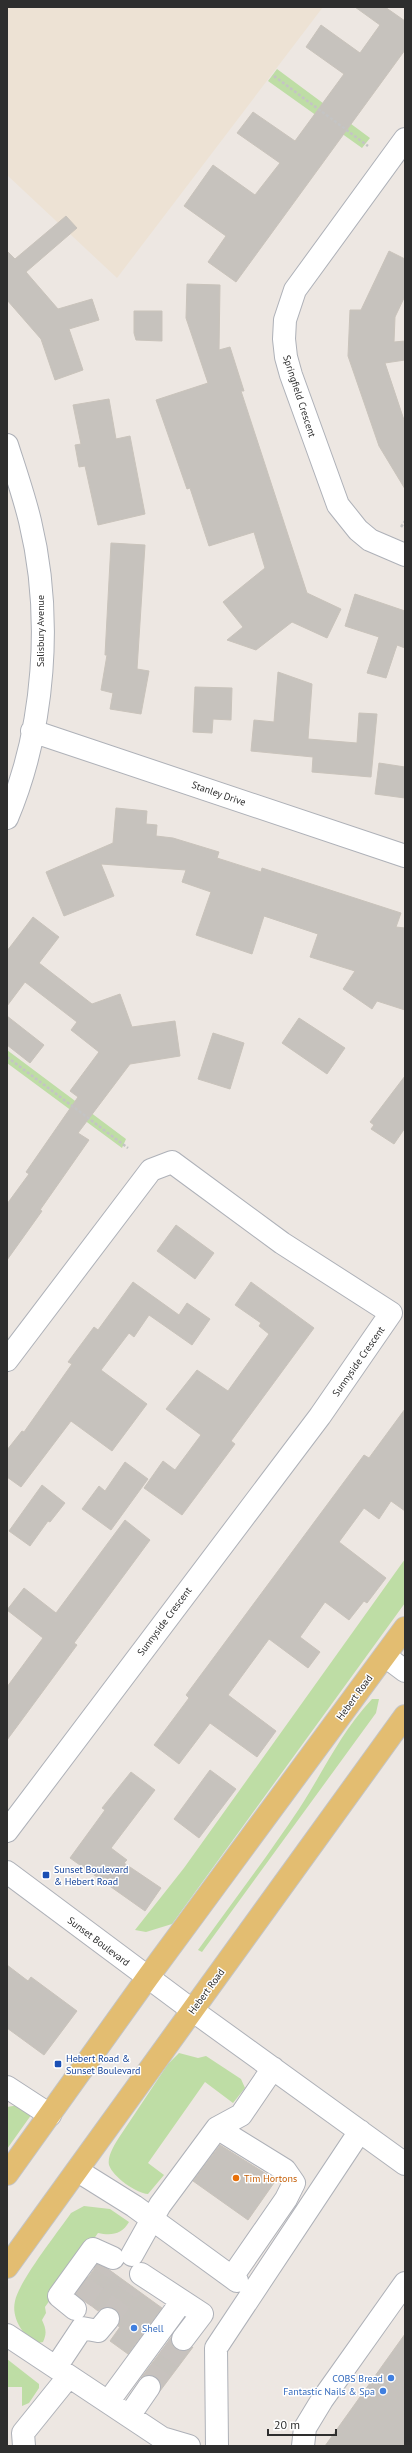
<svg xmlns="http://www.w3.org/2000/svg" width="412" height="2453" font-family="'PT Sans',sans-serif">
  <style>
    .education { fill: #ede2d4 }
    .green { fill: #bedda5 }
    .building { fill: #c6c2bd; stroke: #c9c3bb }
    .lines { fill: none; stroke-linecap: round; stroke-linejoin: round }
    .minor-tunnel { stroke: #c7c2be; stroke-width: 22; stroke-dasharray: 22 11; stroke-linecap: butt }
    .minor-casing { stroke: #aeb1b8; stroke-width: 24 }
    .major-casing { stroke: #c4c4c4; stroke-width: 24 }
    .path { stroke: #c4c4c4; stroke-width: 2.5; stroke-dasharray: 3 2; stroke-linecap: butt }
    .minor { stroke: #fff; stroke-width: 22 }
    .major { stroke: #e3bd71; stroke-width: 22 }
    .transit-dot { fill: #1a4fb4; stroke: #fff; stroke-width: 1.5 }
    .food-dot { fill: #e8710a; stroke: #fff; stroke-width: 1.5 }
    .shop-dot { fill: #3f7fe0; stroke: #fff; stroke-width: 1.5 }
    .labels { text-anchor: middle; stroke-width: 3; stroke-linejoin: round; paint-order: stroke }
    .street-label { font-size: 10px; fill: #2e2e2e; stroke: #fff }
    .transit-label { font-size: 10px; fill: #164399; stroke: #fff; text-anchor: start }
    .food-label { font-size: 10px; fill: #c56008; stroke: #fff; text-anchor: start }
    .shop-label { font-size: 10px; fill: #366cbe; stroke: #fff; text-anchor: end }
  </style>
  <rect width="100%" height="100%" fill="#ede7e2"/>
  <path class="education" d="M7 7H323L117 278 7 175Z"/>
  <path class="green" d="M277 69 370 138 362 148 268 81Z
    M7 1050 126 1139 122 1148 7 1063Z
    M405 1559V1603L172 1924 146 1932 135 1930 184 1868Z
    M372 1699H379L376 1713 202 1952 198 1950C232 1903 267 1857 299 1809 325 1769 339 1735 372 1699Z
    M179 2053 198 2058 206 2056 241 2079 245 2088 233 2103 205 2082 148 2163 164 2175 148 2194C136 2193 113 2177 109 2165 107 2156 115 2144 120 2136L168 2064Z
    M25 2104 34 2111 7 2149V2107Z
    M84 2206 110 2209 129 2222C122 2234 112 2236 98 2233L45 2307 46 2313 42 2320C46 2329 47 2333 43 2342L38 2343C23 2337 11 2318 15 2301 19 2281 58 2232 71 2213Z
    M7 2359 39 2384V2388L29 2403 22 2406V2387H7Z"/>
  <path class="building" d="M355 7H385L405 21V50L236 282 208 262 226 236 184 206 213 165 255 195 280 163 237 133 253 112 295 141 344 74 306 47 321 25 360 53 380 25Z
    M66 216 77 228 26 272 58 309 92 299 99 320 69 329 83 370 55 380 41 339 7 300V251L15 259Z
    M389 251 405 259V296L395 317 394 342 405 341V360L385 363 405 423V489L379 446 348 356 350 310H361Z
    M187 284 220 285 219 350 230 347 244 391H241L307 593 341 609 327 638 292 622 256 650 227 640 243 627 223 602 265 568 254 532 209 546 190 488 187 489 156 400 208 383 186 318Z
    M134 311H162V341L136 340 134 333Z
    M109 399 116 439 130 436 145 514 98 525 85 466 79 467 75 445 81 444 73 405Z
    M111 543 145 545 137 669 149 671 141 714 110 709 113 693 101 690 107 655H105Z
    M355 594 405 611V648L397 645 386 678 367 673 379 637 345 626Z
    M278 672 312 684 308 739 357 743 359 713 377 714 371 777 312 772 313 757 251 751 254 720 274 722Z
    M195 687 232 688 231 720 213 719 212 733 193 732Z
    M379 763 405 767V798L375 794Z
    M116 808 147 811 146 824 157 825 156 836 173 838 219 852 217 858 261 872 262 868 401 913 396 927 405 928V1010L377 1001 372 1009 343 989 355 971 310 957 318 934 264 916 252 954 196 935 211 892 182 882 186 870 101 864 114 896 64 916 46 872 113 843Z
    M33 917 59 937 39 963 92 1004 120 994 132 1027 175 1021 180 1056 130 1064 78 1133 89 1140 40 1210 42 1211 7 1260V1204L29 1174 26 1172 78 1097 70 1091 99 1052 71 1030 77 1022 25 982 7 1006V951Z
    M7 1016 44 1045 30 1063 7 1045Z
    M299 1018 345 1048 327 1074 282 1043Z
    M213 1033 244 1043 230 1089 198 1079Z
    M405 1076V1128L394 1144 371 1129 374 1125 370 1122Z
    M176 1225 214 1253 195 1279 157 1251Z
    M133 1282 179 1315 187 1303 210 1319 192 1345 149 1315 134 1337 129 1333 101 1370 147 1404 112 1451 71 1421 21 1487 7 1477V1450L22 1431 24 1432 72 1364 68 1362 94 1327 98 1330Z
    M251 1282 314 1328 231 1441 235 1444 182 1515 144 1488 163 1461 175 1470 201 1435 166 1409 197 1370 228 1391 269 1334 259 1326 261 1323 235 1305Z
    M405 1409V1511L391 1501 379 1519 364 1508 339 1542 386 1578 367 1603 364 1601 349 1620 325 1602 300 1637 320 1652 308 1668 269 1639 228 1695 276 1731 257 1757 210 1723 179 1764 154 1745 189 1698 186 1695 364 1455 369 1458Z
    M125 1462 148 1479 111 1530 82 1509 99 1486 105 1491Z
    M42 1485 65 1503 50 1522 48 1521 30 1546 9 1531Z
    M125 1520 150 1540 74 1643 77 1645 7 1740V1687L43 1638 7 1610 24 1588 56 1613Z
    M210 1770 236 1789 199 1838 174 1819Z
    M131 1772 155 1790 111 1848 127 1860 124 1863 161 1888 145 1911 70 1858 105 1810 102 1808Z
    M7 1965 28 1981 31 1977 77 2011 44 2055 7 2028Z
    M220 2145 276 2180 248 2220 193 2181Z
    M97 2265 108 2269 162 2308 128 2354 110 2341 120 2327 118 2326 120 2315 116 2310 104 2307 98 2311 76 2294Z
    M405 2334V2446H325Z
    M171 2338 176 2349 182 2351 193 2347 160 2391V2382L156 2377 150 2375 141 2378Z"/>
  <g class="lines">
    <path class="minor-tunnel" d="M82 2300 105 2267
      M108 2319 131 2287
      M149 2387 183 2339"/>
    <defs>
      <path id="minor" d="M405 139 295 290 285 320 284 339 286 357 291 375 338 505 358 530 370 540 405 555
        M7 445C15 470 24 496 30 521 53 616 45 728 7 818
        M32 731 405 856
        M7 1360 151 1170 172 1162 282 1243 391 1313 320 1416 7 1831
        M385 1656 405 1671
        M7 1872 192 2010 405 2164
        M7 2087 50 2115
        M217 2128 285 2170 294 2183 286 2199 232 2277
        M78 2171 134 2206 237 2281
        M132 2255 160 2205 217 2128 241 2115 273 2068
        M141 2274 202 2314 183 2339
        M75 2309 59 2296 93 2249 113 2258
        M7 2335 162 2438 189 2446
        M56 2367 82 2328 98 2331 108 2319
        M108 2402 182 2301
        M129 2416 149 2387
        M24 2446 23 2433 69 2376
        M217 2446 216 2348 360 2131
        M303 2446 305 2428 322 2400 405 2283"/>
      <path id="major" d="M7 2174 148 1977 405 1628
        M7 2267 405 1716"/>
    </defs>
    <use href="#minor" class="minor-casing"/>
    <use href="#major" class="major-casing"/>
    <path class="path" d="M274 76 368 146
      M401 527 405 521
      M7 1057 128 1148"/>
    <use href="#minor" class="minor"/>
    <use href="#major" class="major"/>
  </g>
  <g class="transit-dot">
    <rect x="42" y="1871" width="8" height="8" rx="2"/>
    <rect x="54" y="2060" width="8" height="8" rx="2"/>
  </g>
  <circle class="food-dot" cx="236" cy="2178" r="4"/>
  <g class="shop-dot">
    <circle cx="134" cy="2328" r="4"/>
    <circle cx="391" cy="2378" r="4"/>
    <circle cx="383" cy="2391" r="4"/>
  </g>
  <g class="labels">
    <g class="street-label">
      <text transform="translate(300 396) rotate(72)" y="4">Springfield Crescent</text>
      <text transform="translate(40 631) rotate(-90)" y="4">Salisbury Avenue</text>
      <text transform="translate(219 793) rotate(19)" y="4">Stanley Drive</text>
      <text transform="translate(358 1361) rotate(-55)" y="4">Sunnyside Crescent</text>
      <text transform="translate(164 1621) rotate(-53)" y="4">Sunnyside Crescent</text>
      <text transform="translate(354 1697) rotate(-54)" y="4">Hebert Road</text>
      <text transform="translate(99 1941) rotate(37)" y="4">Sunset Boulevard</text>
      <text transform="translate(206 1991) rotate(-54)" y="4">Hebert Road</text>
    </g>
    <g class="transit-label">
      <text x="54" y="1873">Sunset Boulevard<tspan x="54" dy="12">&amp; Hebert Road</tspan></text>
      <text x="66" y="2062">Hebert Road &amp;<tspan x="66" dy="12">Sunset Boulevard</tspan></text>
    </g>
    <g class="food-label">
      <text x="244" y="2182">Tim Hortons</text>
    </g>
    <g class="shop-label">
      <text x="142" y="2332" text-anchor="start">Shell</text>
      <text x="383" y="2382">COBS Bread</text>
      <text x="375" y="2395">Fantastic Nails &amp; Spa</text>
    </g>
  </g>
  <rect width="412" height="2453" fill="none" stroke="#2e2e2e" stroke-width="16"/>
  <path d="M268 2429v6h68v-6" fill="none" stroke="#2e2e2e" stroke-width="2"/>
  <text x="274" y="2429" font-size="12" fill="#2e2e2e" stroke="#ffffff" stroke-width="3" paint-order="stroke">20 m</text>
</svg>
